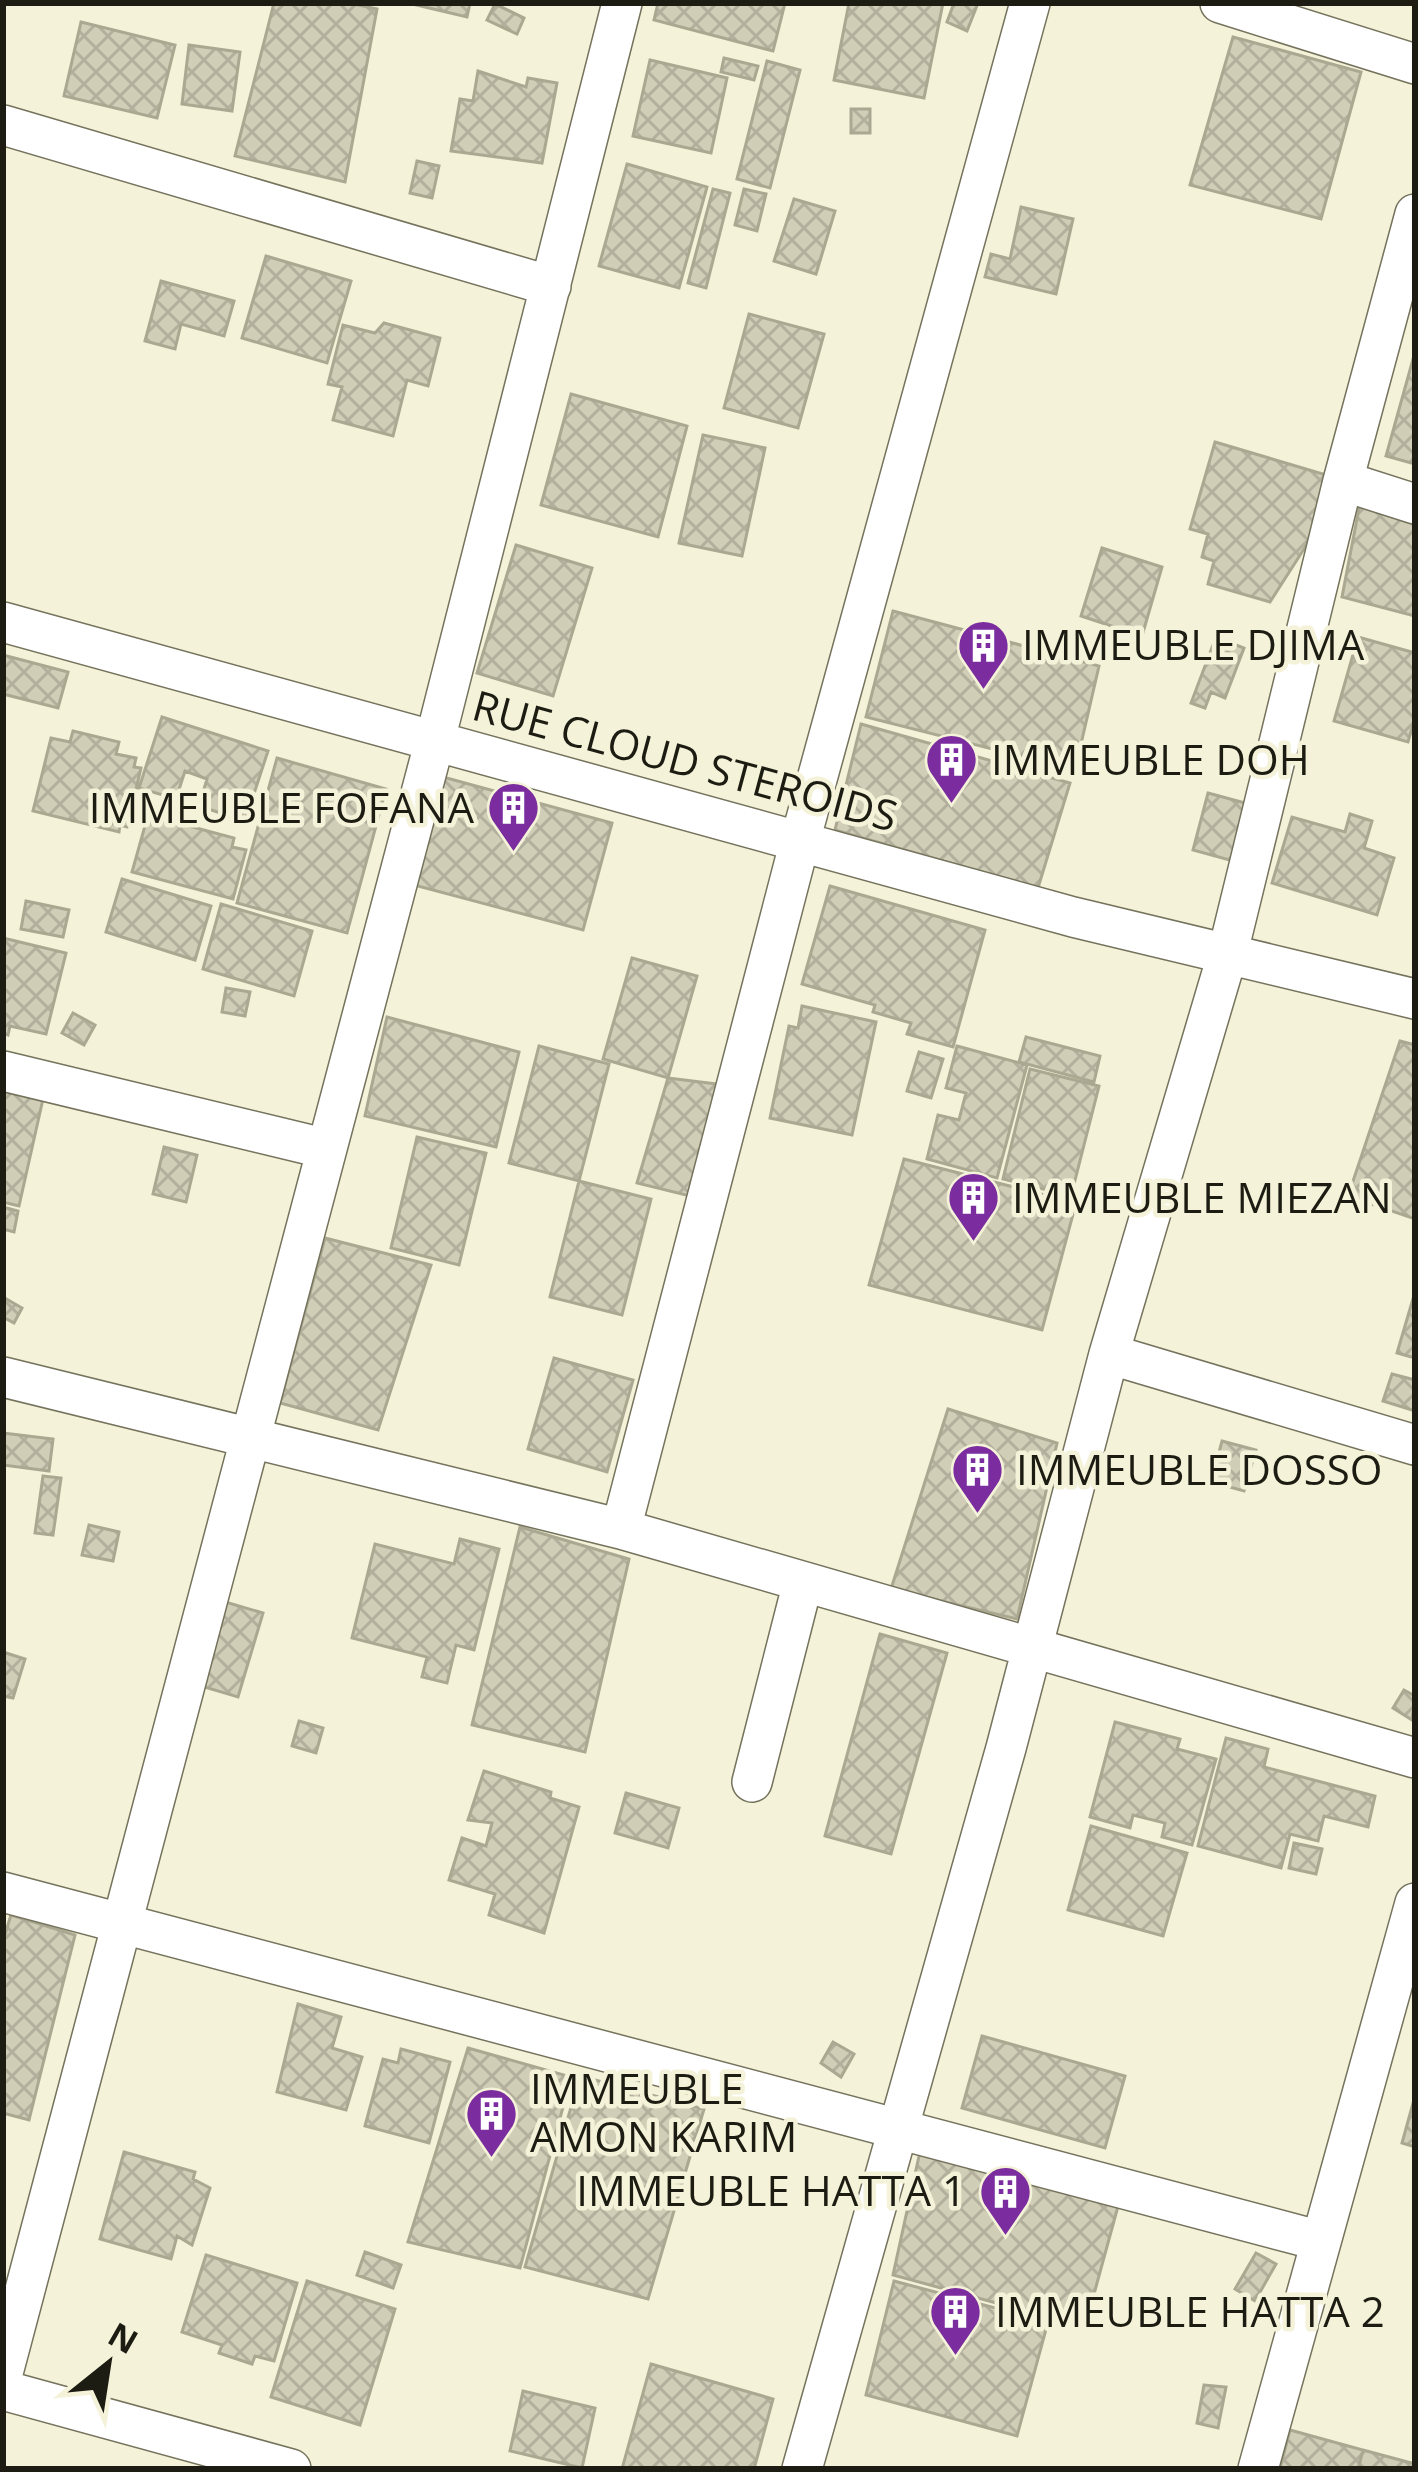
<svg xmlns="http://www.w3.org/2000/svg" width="1418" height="2472" font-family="'Open Sans',sans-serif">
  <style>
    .building { fill: url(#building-cross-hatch); stroke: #aaa891; stroke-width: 3 }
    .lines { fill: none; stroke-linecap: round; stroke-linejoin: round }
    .minor-casing { stroke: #75735d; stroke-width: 42 }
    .minor { stroke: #fff; stroke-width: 39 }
    .labels { text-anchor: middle; stroke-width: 9; stroke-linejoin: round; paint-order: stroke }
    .poi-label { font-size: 42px; fill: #1d1c13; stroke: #f4f2d8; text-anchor: start }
    .street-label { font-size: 42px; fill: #1d1c13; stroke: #f4f2d8 }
  </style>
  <defs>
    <pattern id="building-cross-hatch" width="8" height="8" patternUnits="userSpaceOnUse" patternTransform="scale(3)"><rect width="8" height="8" fill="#d0ceb6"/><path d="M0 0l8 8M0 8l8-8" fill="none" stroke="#b2b09c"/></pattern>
  </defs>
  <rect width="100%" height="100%" fill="#f4f2d8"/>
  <path class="building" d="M274 3H349L377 9 345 182 235 156Z
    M408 3H470L467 17Z
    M658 3H785L773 51 654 20Z
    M849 3H943L924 98 834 80Z
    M954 3H978L967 31 947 22Z
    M495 4 524 18 517 34 487 20Z
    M81 22 175 45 157 118 64 96Z
    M1233 37 1361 72 1321 219 1190 185Z
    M189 45 240 52 232 111 182 104Z
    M724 58 758 66 754 80 721 72Z
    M650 60 727 78 711 153 633 136Z
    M767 61 800 70 770 188 737 179Z
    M478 71 526 87 528 78 557 83 542 163 451 151 460 99 473 101Z
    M851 109H870V133H851Z
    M417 161 439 166 432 198 410 193Z
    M627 164 707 187 679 288 599 266Z
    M713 189 730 193 706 288 688 283Z
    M744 189 766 194 757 231 735 225Z
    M794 199 835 211 816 274 774 261Z
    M1021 207 1073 219 1056 294 985 277 991 254 1010 259Z
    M266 256 351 281 327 363 242 338Z
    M161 281 234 301 224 336 181 324 175 349 145 341Z
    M749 314 824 334 798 428 724 408Z
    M384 323 440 338 428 386 407 380 393 436 333 420 342 387 328 384 343 325 375 333Z
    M1415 352V464L1386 456Z
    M571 394 687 426 658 537 541 505Z
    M703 435 765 448 742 556 679 543Z
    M1215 442 1333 477 1320 524 1270 602 1208 584 1214 561 1202 557 1208 534 1190 529Z
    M1360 503 1415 519V616L1342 597Z
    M516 545 592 568 553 696 477 673Z
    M1102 548 1162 567 1142 636 1081 616Z
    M893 611 1099 666 1075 770 866 717Z
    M1216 637 1244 648 1225 698 1211 692 1205 708 1191 703Z
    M1358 637 1415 653V718L1408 742 1334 721Z
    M3 655 68 672 58 708 3 694Z
    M162 717 268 751 245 821 199 806 207 779 185 771 176 799 139 788Z
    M861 724 1070 783 1038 888 835 830Z
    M73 731 119 742 116 754 136 758 134 767 141 768 127 827 120 825 119 832 33 811 51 738 70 742Z
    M277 758 386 789 347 933 237 903Z
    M443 777 612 823 583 930 414 885Z
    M1208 793 1249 804 1233 861 1193 850Z
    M1350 814 1372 821 1364 848 1394 858 1377 915 1272 883 1292 817 1345 832Z
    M148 815 234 838 232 847 246 850 233 899 132 872Z
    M122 879 211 906 195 960 106 932Z
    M830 886 985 930 953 1047 907 1034 911 1023 873 1012 875 1005 802 984Z
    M26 901 69 910 63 937 21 929Z
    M221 904 312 931 294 996 203 969Z
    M3 938 66 953 46 1034 10 1026 8 1035 3 1033Z
    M632 958 697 976 668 1078 603 1059Z
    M226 988 250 992 245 1016 222 1012Z
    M802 1006 876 1022 852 1135 770 1118 789 1026 798 1028Z
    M73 1013 95 1025 84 1045 62 1033Z
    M387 1017 519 1052 496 1147 365 1116Z
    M1026 1037 1100 1056 1094 1082 1019 1062Z
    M1400 1041 1415 1045V1219L1348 1196Z
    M539 1046 609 1064 579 1181 509 1163Z
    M957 1046 1027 1065 997 1178 927 1159 938 1115 959 1120 966 1093 946 1088Z
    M919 1052 943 1059 931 1098 907 1091Z
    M1030 1069 1099 1086 1071 1196 1003 1179Z
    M668 1078 717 1084 690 1196 637 1183Z
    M3 1090 43 1099 19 1206 3 1202Z
    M417 1137 486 1153 459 1265 391 1248Z
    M164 1147 197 1155 186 1202 153 1194Z
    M904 1159 1076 1203 1042 1330 869 1285Z
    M579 1181 651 1199 622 1315 550 1297Z
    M3 1207 18 1211 14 1232 3 1229Z
    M325 1238 431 1265 378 1430 280 1403Z
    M1415 1292V1358L1397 1353Z
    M3 1297 22 1308 14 1323 3 1317Z
    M554 1358 633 1380 607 1472 528 1449Z
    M1392 1374 1415 1380V1411L1383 1401Z
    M948 1409 1057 1443 1017 1619 891 1589Z
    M3 1433 53 1439 49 1471 3 1465Z
    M1222 1441 1256 1450 1244 1491 1211 1482Z
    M43 1476 61 1478 53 1535 35 1533Z
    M89 1525 119 1532 113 1561 82 1555Z
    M520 1527 629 1559 585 1752 472 1725Z
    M460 1539 499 1549 474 1650 456 1645 447 1683 422 1677 427 1657 352 1638 375 1544 454 1564Z
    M215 1599 263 1613 238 1697 191 1683Z
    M880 1634 947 1653 891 1854 825 1836Z
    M3 1652 25 1659 13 1698 3 1696Z
    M1404 1690 1415 1696 1412 1720 1393 1708Z
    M299 1721 323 1728 316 1753 292 1746Z
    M1115 1722 1180 1739 1177 1749 1216 1759 1192 1845 1162 1837 1165 1823 1133 1815 1130 1828 1090 1817Z
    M1226 1738 1268 1749 1264 1767 1375 1796 1368 1827 1324 1816 1318 1841 1290 1834 1281 1868 1198 1846Z
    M484 1771 551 1792 550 1798 579 1807 544 1933 489 1915 495 1894 449 1880 462 1838 486 1846 492 1823 468 1820Z
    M626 1793 679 1808 668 1848 615 1833Z
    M1091 1826 1187 1853 1163 1936 1068 1910Z
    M1294 1843 1322 1849 1316 1874 1289 1868Z
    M11 1915 75 1935 29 2120 3 2113V1941Z
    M298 2004 341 2017 332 2048 362 2057 346 2110 277 2092Z
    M982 2036 1125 2076 1105 2148 962 2108Z
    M833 2042 854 2054 841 2077 821 2063Z
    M468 2048 571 2077 520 2268 408 2242Z
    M401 2049 450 2062 429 2143 365 2126 383 2059 398 2063Z
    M580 2076 704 2109 648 2299 525 2267Z
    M1415 2096V2147L1402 2143Z
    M921 2147 1120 2199 1085 2327 893 2275Z
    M124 2152 195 2172 193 2179 210 2188 192 2245 177 2236 171 2259 100 2239Z
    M365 2252 401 2265 393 2288 357 2275Z
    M1256 2253 1276 2264 1255 2301 1235 2289Z
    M206 2255 297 2283 274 2361 255 2356 252 2364 219 2353 222 2345 182 2332Z
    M307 2281 395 2309 360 2425 271 2397Z
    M894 2281 1048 2322 1017 2436 866 2395Z
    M651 2364 773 2399 754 2469H622Z
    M1204 2385 1226 2387 1218 2428 1197 2423Z
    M523 2391 595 2408 582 2468 510 2451Z
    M1290 2430 1363 2450 1358 2469H1280Z
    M1363 2450 1415 2464V2469H1358Z"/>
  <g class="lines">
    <defs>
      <path id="minor" d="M1220 3 1415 64
        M3 125 551 286
        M1343 481 1415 504
        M3 622 1073 917 1415 999
        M3 1071 323 1148
        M1109 1354 1415 1445
        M3 1377 621 1529 1415 1758
        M621 1529 800 841 1030 3
        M752 1782 803 1582
        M3 1892 1321 2241
        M3 2373 434 744 622 3
        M3 2390 291 2469
        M802 2469 1006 1748 1109 1354 1227 956 1343 481 1415 214
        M1258 2469 1415 1903"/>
    </defs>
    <use href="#minor" class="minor-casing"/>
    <use href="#minor" class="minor"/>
  </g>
  <defs>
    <symbol id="building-pin" viewBox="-11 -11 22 30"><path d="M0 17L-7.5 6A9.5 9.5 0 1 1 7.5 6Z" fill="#7b2c9e" stroke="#f4f2d8"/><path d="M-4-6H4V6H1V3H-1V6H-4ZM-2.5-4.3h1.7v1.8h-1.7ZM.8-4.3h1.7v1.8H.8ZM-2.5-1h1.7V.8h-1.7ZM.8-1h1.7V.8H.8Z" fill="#fff"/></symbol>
  </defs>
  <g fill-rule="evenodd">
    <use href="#building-pin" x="954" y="616" width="59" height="81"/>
    <use href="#building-pin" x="922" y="730" width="59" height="81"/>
    <use href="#building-pin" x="484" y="778" width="59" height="81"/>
    <use href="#building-pin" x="944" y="1168" width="59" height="81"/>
    <use href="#building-pin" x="948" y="1440" width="59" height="81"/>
    <use href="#building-pin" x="462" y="2084" width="59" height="81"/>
    <use href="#building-pin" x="976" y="2162" width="59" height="81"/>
    <use href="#building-pin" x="926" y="2282" width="59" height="81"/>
  </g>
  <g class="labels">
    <g class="poi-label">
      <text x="1022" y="660">IMMEUBLE DJIMA</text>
      <text x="991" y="775">IMMEUBLE DOH</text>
      <text x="474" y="823" text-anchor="end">IMMEUBLE FOFANA</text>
      <text x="1012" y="1213">IMMEUBLE MIEZAN</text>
      <text x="1016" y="1485">IMMEUBLE DOSSO</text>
      <text x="530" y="2104">IMMEUBLE<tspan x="530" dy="48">AMON KARIM</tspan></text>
      <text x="966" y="2206" text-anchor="end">IMMEUBLE HATTA 1</text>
      <text x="995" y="2327">IMMEUBLE HATTA 2</text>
    </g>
    <g class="street-label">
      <text transform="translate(685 761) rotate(15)" y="15">RUE CLOUD STEROIDS</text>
    </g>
  </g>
  <rect width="1418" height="2472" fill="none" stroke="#1d1c13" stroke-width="12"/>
  <g transform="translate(108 2364) rotate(30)" stroke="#f4f2d8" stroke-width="9" paint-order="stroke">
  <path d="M0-9L21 45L0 30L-21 45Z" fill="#1d1c13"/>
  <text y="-18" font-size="33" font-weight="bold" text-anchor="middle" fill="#1d1c13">N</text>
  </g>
</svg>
